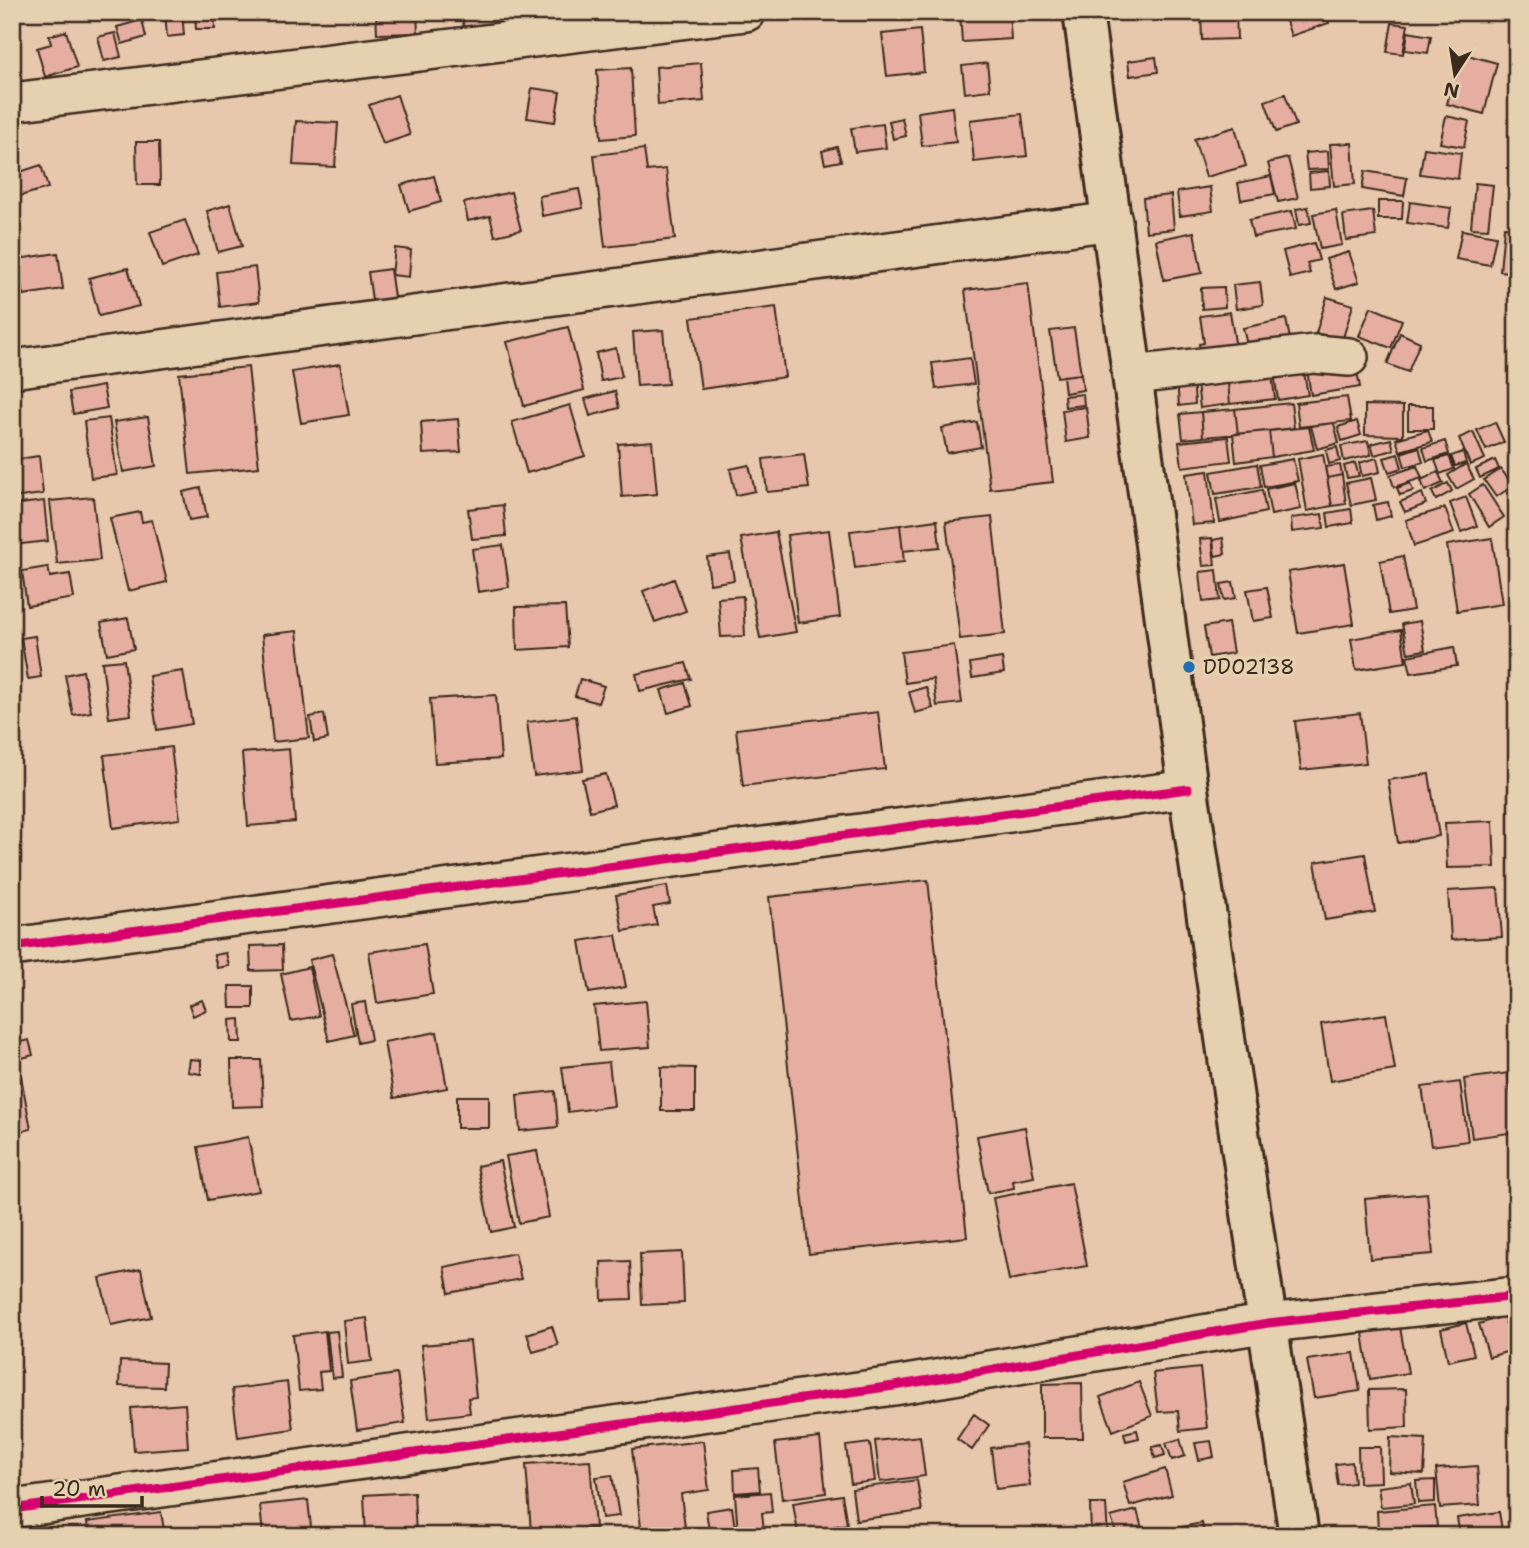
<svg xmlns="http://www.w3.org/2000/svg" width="1529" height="1548" font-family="'Shantell Sans',sans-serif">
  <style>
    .building { fill: #e6aea1; stroke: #3b2a1e; stroke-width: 2 }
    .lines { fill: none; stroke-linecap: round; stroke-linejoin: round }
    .street-casing { stroke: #3b2a1e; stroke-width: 42 }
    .secondary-casing { stroke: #3b2a1e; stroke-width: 44 }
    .street { stroke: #e5d1af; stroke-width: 37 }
    .secondary { stroke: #e5d1af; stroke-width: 38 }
    .cycleway-casing { stroke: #e5d1af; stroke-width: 13 }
    .cycleway { stroke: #d6006c; stroke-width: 9 }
    .poi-dot { fill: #1f6fb2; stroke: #e5d1af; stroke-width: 2.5 }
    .labels { text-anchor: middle; stroke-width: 7; stroke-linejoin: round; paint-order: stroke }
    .poi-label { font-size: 21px; fill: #3b2a1e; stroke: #e5d1af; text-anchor: start }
  </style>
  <rect width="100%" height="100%" fill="#e7c8ac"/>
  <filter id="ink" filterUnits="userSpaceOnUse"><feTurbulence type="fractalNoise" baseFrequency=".0143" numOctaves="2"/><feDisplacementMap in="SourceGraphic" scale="14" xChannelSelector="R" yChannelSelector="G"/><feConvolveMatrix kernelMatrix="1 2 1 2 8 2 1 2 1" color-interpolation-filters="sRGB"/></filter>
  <g filter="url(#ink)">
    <path class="building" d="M165 12H182L184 35 167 37Z
      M195 12H214L215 29H196Z
      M376 12H417L418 33 377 34Z
      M460 12H515L516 18 465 30Z
      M960 12H1009L1011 39 962 42Z
      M1201 12H1236L1237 39 1202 40Z
      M1283 12H1325L1329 23 1291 36Z
      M142 20 146 37 122 44 117 27Z
      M1392 23 1408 25 1403 54 1387 52Z
      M12 28 18 45 12 48Z
      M920 30 924 72 887 76 882 34Z
      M66 31 77 67 45 77 37 48 51 44 49 36Z
      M1408 32 1431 36 1428 53 1405 50Z
      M115 33 121 57 104 61 98 37Z
      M1460 53 1497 63 1484 114 1447 104Z
      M1156 57 1158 72 1130 76 1128 61Z
      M701 63 704 101 658 105 656 67Z
      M987 63 990 90 965 93 962 66Z
      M631 68 635 136 601 139 597 70Z
      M532 88 560 92 555 122 527 118Z
      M1285 94 1296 125 1276 132 1265 101Z
      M397 95 410 135 383 144 369 105Z
      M952 107 956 142 922 146 918 112Z
      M1022 114 1027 156 974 162 970 120Z
      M1446 116 1469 121 1464 147 1440 143Z
      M902 118 906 136 893 139 889 121Z
      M296 121 338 123 335 167 293 165Z
      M883 124 886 148 855 152 851 128Z
      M1235 127 1246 166 1206 177 1194 139Z
      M136 142H159L160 185H137Z
      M1352 143 1355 184 1334 186 1330 144Z
      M837 147 841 161 825 164 822 151Z
      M1424 148 1461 153 1458 179 1420 174Z
      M644 149 647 171 666 169 675 239 605 247 594 155Z
      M1328 151 1329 169 1307 170 1305 153Z
      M1288 158 1298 198 1278 202 1268 163Z
      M41 165 48 188 20 196 14 174Z
      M1329 171 1330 186 1310 188 1309 173Z
      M1365 171 1407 178 1404 196 1362 189Z
      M434 176 441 202 409 211 401 185Z
      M1271 176 1275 194 1241 200 1238 183Z
      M1475 183 1493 185 1488 229 1471 228Z
      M1210 187 1213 211 1180 216 1177 192Z
      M579 189 583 208 542 216 539 196Z
      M511 192 521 230 495 236 490 216 468 221 464 203Z
      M1171 195 1174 229 1146 232 1143 198Z
      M1378 201H1403L1402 219H1378Z
      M1410 202 1451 208 1448 228 1407 223Z
      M230 204 242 246 218 252 207 211Z
      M1308 207 1311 223 1299 225 1296 209Z
      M1336 210 1342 245 1320 249 1313 214Z
      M1292 211 1296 229 1253 237 1249 220Z
      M1373 211 1376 236 1346 240 1343 215Z
      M185 220 198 255 162 267 150 232Z
      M1504 227 1517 228V273L1500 271Z
      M1462 230 1496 236 1490 265 1456 259Z
      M1194 232 1202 273 1164 280 1156 240Z
      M1314 243 1319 260 1307 263 1310 273 1290 278 1283 251Z
      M395 248 411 250 409 277 392 275Z
      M1349 252 1359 282 1336 289 1326 259Z
      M58 253 63 289 23 295 17 259Z
      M255 267 259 302 220 307 216 272Z
      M128 268 139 306 99 316 89 278Z
      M390 269 395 304 373 307 368 272Z
      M1260 282 1263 305 1236 309 1233 285Z
      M1028 283 1053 482 990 489 965 290Z
      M1224 287 1225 307 1202 309 1201 288Z
      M1327 297 1353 305 1342 341 1316 333Z
      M776 307 785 377 701 389 691 318Z
      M1371 307 1402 320 1391 348 1359 336Z
      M1230 312 1238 360 1202 365 1199 344 1204 343 1200 316Z
      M1286 319 1291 344 1249 353 1243 328Z
      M568 327 584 390 524 406 507 342Z
      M1074 328 1081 374 1057 377 1050 331Z
      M663 330 668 384 637 386 633 332Z
      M1400 333 1420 342 1408 372 1387 364Z
      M616 348 622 377 601 381 596 353Z
      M970 358 974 384 936 389 932 363Z
      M1302 362 1308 395 1278 400 1273 367Z
      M1355 362 1360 387 1311 395 1307 370Z
      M340 364 349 415 301 423 292 372Z
      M248 367 259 467 190 474 179 374Z
      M1271 367 1275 399 1230 404 1227 372Z
      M1227 372 1230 404 1200 408 1196 376Z
      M1081 374 1083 390 1065 393 1063 376Z
      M1193 377 1195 404 1179 406 1177 378Z
      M103 386 107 408 73 414 69 392Z
      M615 391 619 408 590 416 585 399Z
      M1083 394 1084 405 1065 407 1064 396Z
      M1516 395H1517V432L1510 431Z
      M1347 397 1351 421 1299 427 1296 403Z
      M1291 403 1294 428 1238 434 1235 409Z
      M570 405 585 456 527 473 512 422Z
      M1365 405 1403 406V436L1365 435Z
      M1408 406H1433V429H1408Z
      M1086 407 1090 438 1066 442 1062 410Z
      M1235 409 1238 434 1203 437 1201 412Z
      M1201 412 1203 437 1183 439 1180 414Z
      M148 417 156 466 123 472 114 422Z
      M109 418 117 475 91 478 84 421Z
      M458 419 461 452 423 454 421 422Z
      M1357 421 1361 435 1342 441 1338 427Z
      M977 422 981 447 947 453 942 428Z
      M1495 422 1504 442 1486 450 1477 430Z
      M1334 423 1339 443 1317 449 1311 426Z
      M1309 427 1314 450 1272 457 1269 431Z
      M1428 430 1432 442 1400 451 1396 439Z
      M1269 431 1272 457 1236 462 1233 434Z
      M1473 432 1485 459 1470 465 1459 438Z
      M1228 437 1231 461 1182 467 1179 442Z
      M1391 439 1394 450 1374 455 1371 444Z
      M652 441 657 494 622 497 618 444Z
      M1368 441 1371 455 1344 461 1341 446Z
      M1445 441 1449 454 1427 461 1423 448Z
      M1337 447 1340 461 1329 464 1326 450Z
      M1419 447 1423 462 1405 467 1401 453Z
      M1463 452 1466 463 1455 466 1451 456Z
      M804 454 809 488 767 492 763 459Z
      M1323 454 1332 506 1307 511 1298 459Z
      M1398 454 1402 468 1389 472 1384 458Z
      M39 456 43 494 12 498V460Z
      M1449 456 1454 469 1440 474 1435 460Z
      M1377 458 1380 472 1362 476 1359 463Z
      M1293 459 1298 481 1264 487 1260 465Z
      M1495 460 1499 469 1480 478 1476 469Z
      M1355 463 1359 476 1347 478 1344 466Z
      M1257 464 1261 487 1215 494 1211 472Z
      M1466 464 1474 479 1456 489 1448 475Z
      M749 465 755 491 736 495 730 469Z
      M1340 465 1342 475 1327 478 1325 467Z
      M1417 466 1422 478 1394 487 1390 475Z
      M1501 469 1513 486 1496 497 1484 480Z
      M1208 471 1214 523 1192 525 1186 474Z
      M1438 472 1443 483 1425 491 1421 480Z
      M1342 475 1346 504 1332 506 1327 478Z
      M1371 478 1376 500 1351 505 1346 483Z
      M1295 483 1301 509 1271 515 1266 489Z
      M1410 483 1413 491 1400 495 1397 488Z
      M1448 483 1452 491 1436 500 1432 492Z
      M1483 485 1504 517 1489 527 1469 494Z
      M201 488 207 517 189 520 183 492Z
      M1262 490 1266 512 1220 522 1216 499Z
      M1422 493 1426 504 1405 512 1400 502Z
      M93 497 100 560 57 564 50 501Z
      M1466 497 1477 526 1461 532 1450 503Z
      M44 501 48 541 13 545 12 505Z
      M1388 502 1391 516 1376 520 1373 505Z
      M503 505 506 536 472 539 468 509Z
      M1445 508 1454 533 1414 546 1406 520Z
      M1351 509 1353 523 1329 527 1327 513Z
      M140 512 142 522 152 520 167 582 128 591 110 518Z
      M1322 514 1324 528 1292 532 1291 518Z
      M992 517 1005 634 960 639 946 522Z
      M937 520 940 547 903 551 900 525Z
      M900 525 904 562 855 568 850 531Z
      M829 530 840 617 798 623 787 535Z
      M776 532 796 632 760 638 741 538Z
      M1212 538 1215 565 1203 566 1200 539Z
      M1223 538 1225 554 1215 556 1213 540Z
      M1492 538 1502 604 1457 611 1447 545Z
      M503 545 509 587 478 592 472 549Z
      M730 554 734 580 710 584 707 557Z
      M1403 556 1413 610 1389 614 1380 561Z
      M1344 563 1354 624 1298 633 1288 572Z
      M48 567 50 577 70 574 74 598 27 606 22 571Z
      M1217 570 1220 600 1203 602 1200 572Z
      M674 579 686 611 655 622 643 591Z
      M1233 582 1236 598 1224 600 1221 584Z
      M1267 587 1273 618 1253 621 1247 590Z
      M743 596 745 636 721 637 718 598Z
      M565 606 568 647 517 650 516 607Z
      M128 618 134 649 107 654 101 623Z
      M1420 621 1425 650 1408 653 1402 624Z
      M1228 623 1233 653 1209 657 1204 627Z
      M1401 630 1406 662 1356 670 1351 639Z
      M297 631 309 738 273 742 262 635Z
      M35 636 41 677 28 679 21 638Z
      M954 645 962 703 937 706 933 679 905 683 901 652Z
      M1454 647 1457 666 1411 673 1407 656Z
      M1002 658 1004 673 972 678 970 663Z
      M124 660 131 715 109 718 102 662Z
      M686 663 691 679 640 691 636 674Z
      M83 671 91 712 73 715 65 675Z
      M183 671 192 724 157 730 149 676Z
      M580 679 604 686 598 703 575 696Z
      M685 683 692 706 668 713 661 690Z
      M926 687 933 708 915 713 909 692Z
      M496 695 501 759 435 763 430 699Z
      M878 712 885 769 743 786 736 729Z
      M1360 713 1366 763 1301 770 1295 721Z
      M324 714 328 739 314 742 310 717Z
      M576 716 583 770 534 776 527 722Z
      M171 747 180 819 113 828 104 755Z
      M289 749 295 822 248 826 242 753Z
      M606 774 614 805 590 811 582 779Z
      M1429 774 1439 836 1398 843 1388 780Z
      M1493 821 1495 867 1447 868 1445 823Z
      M1365 854 1375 912 1325 920 1315 862Z
      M928 880 967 1237 809 1254 769 897Z
      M667 886 670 904 653 907 657 925 623 931 616 895Z
      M1498 888 1502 937 1451 940 1448 891Z
      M616 935 626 987 589 993 580 941Z
      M425 944 433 994 377 1003 369 952Z
      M282 945 283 970 251 971 250 946Z
      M226 953 229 966 217 968 214 955Z
      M332 954 354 1035 329 1041 309 960Z
      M309 967 319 1016 291 1021 281 974Z
      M229 986H253V1008H230Z
      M202 1000 206 1010 193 1016 189 1005Z
      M646 1001 650 1047 599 1051 594 1006Z
      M365 1002 371 1040 358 1043 351 1004Z
      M1386 1014 1395 1070 1330 1081 1321 1024Z
      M240 1019 241 1042H231L230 1020Z
      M437 1032 447 1088 394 1098 384 1042Z
      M29 1040 33 1055 12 1061V1044Z
      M190 1059 201 1060V1074L188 1072Z
      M231 1060H261L263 1106 232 1107Z
      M609 1062 614 1106 568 1112 562 1067Z
      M661 1067 695 1068V1111H661Z
      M1508 1073 1517 1132 1472 1138 1464 1079Z
      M21 1077 31 1129 12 1133V1079Z
      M1460 1082 1468 1141 1431 1146 1422 1087Z
      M555 1091 558 1127 520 1131 517 1095Z
      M457 1096H489V1128H457Z
      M1025 1127 1034 1177 1013 1181 1014 1188 988 1193 977 1136Z
      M248 1137 259 1191 208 1200 198 1147Z
      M537 1151 549 1217 519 1223 506 1156Z
      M500 1161 514 1227 491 1232 477 1166Z
      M1071 1183 1087 1266 1009 1280 993 1198Z
      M1427 1193 1433 1254 1370 1259 1365 1199Z
      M682 1252 684 1303 642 1305 640 1254Z
      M515 1253 521 1279 449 1293 444 1267Z
      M630 1261 632 1299 602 1300 601 1262Z
      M141 1269 151 1317 111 1325 100 1278Z
      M1504 1316 1513 1350 1489 1357 1479 1324Z
      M367 1318 372 1361 348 1364 344 1321Z
      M1466 1323 1474 1355 1448 1361 1441 1329Z
      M552 1326 558 1345 533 1352 527 1334Z
      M1400 1327 1408 1373 1370 1379 1363 1333Z
      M325 1331 329 1371 319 1372 321 1389 299 1391 293 1335Z
      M337 1331 342 1377 332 1378 327 1332Z
      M470 1341 476 1397 468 1398 470 1413 429 1418 421 1345Z
      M1354 1353 1360 1391 1314 1398 1307 1360Z
      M120 1361 165 1363 164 1387 119 1386Z
      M1200 1368 1207 1428 1180 1431 1178 1411 1158 1412 1153 1373Z
      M397 1374 405 1423 357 1430 350 1381Z
      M287 1382 293 1429 238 1437 232 1389Z
      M1139 1382 1152 1416 1113 1431 1100 1397Z
      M1082 1383 1083 1438H1042V1384Z
      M1406 1389 1407 1427 1370 1429 1369 1390Z
      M185 1404 188 1447 134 1451 131 1408Z
      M974 1414 989 1425 972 1450 957 1439Z
      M1137 1430 1139 1438 1126 1441 1124 1433Z
      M920 1436 925 1476 880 1482 875 1441Z
      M1390 1437 1426 1439 1424 1474 1389 1472Z
      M820 1438 826 1493 782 1499 775 1443Z
      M1180 1439 1185 1456 1172 1460 1166 1443Z
      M703 1441 709 1490 681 1494 686 1536H642L632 1449Z
      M1211 1441 1214 1457 1199 1460 1195 1443Z
      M870 1443 875 1481 851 1484 846 1446Z
      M1025 1444 1030 1485 996 1489 991 1448Z
      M1162 1445 1165 1455 1155 1458 1152 1447Z
      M1358 1447H1380L1381 1482 1359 1483Z
      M590 1460 595 1528 531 1532 526 1464Z
      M1352 1462 1354 1483 1338 1485 1335 1464Z
      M1477 1466 1480 1505 1440 1508 1436 1469Z
      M758 1468 760 1491 735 1493 734 1470Z
      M1165 1469 1172 1495 1130 1506 1123 1482Z
      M612 1475 619 1516 602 1518 596 1477Z
      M917 1480 922 1511 856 1520 852 1489Z
      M1435 1480V1502L1418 1503 1416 1481Z
      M1411 1483 1414 1504 1381 1507 1378 1487Z
      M414 1492 416 1536H366L364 1495Z
      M770 1492 772 1512 762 1513 764 1530 738 1533 735 1495Z
      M842 1495 847 1524 798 1533 793 1503Z
      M308 1500 312 1536H263L260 1505Z
      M1090 1504H1106L1108 1536H1091Z
      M1435 1506 1437 1527 1378 1531 1377 1511Z
      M732 1507 736 1536H710L706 1511Z
      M1137 1510 1144 1536H1117L1111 1517Z
      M1517 1511V1536H1512L1509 1512Z
      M161 1512 165 1536H89L87 1522Z
      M1499 1512 1503 1536H1460L1457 1518Z
      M1202 1523 1204 1536H1151V1533Z"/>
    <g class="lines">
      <defs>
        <path id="street" d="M12 102 746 12
          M12 369 1113 221
          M1133 375 1314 354 1349 357
          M12 947 1188 789
          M12 1509 894 1386 1268 1323 1517 1296"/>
        <path id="secondary" d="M1083 12 1188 789 1299 1536"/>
      </defs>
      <use href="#street" class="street-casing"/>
      <use href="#secondary" class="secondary-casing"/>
      <use href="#street" class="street"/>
      <use href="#secondary" class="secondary"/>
      <defs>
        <path id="cycleway" d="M12 947 1188 789
          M12 1509 894 1386 1268 1323 1517 1296"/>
      </defs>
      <use href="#cycleway" class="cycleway-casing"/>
      <use href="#cycleway" class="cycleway"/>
    </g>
  </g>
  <circle class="poi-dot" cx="1189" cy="667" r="7"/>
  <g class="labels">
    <g class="poi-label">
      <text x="1203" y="674">DD02138</text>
    </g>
  </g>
  <rect width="1529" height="1548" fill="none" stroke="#e5d1af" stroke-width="42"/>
  <rect x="21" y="21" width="1487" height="1506" fill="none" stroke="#3b2a1e" stroke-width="2.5" filter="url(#ink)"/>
  <g transform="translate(1455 74) rotate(192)" stroke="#e5d1af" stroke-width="5" paint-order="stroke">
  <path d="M0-5L12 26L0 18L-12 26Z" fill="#3b2a1e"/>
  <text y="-10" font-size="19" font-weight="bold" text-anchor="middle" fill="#3b2a1e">N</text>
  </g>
  <path d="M42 1496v10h100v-10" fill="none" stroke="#3b2a1e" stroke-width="3.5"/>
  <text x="52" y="1496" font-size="21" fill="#3b2a1e" stroke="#e5d1af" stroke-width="5" paint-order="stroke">20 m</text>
</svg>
